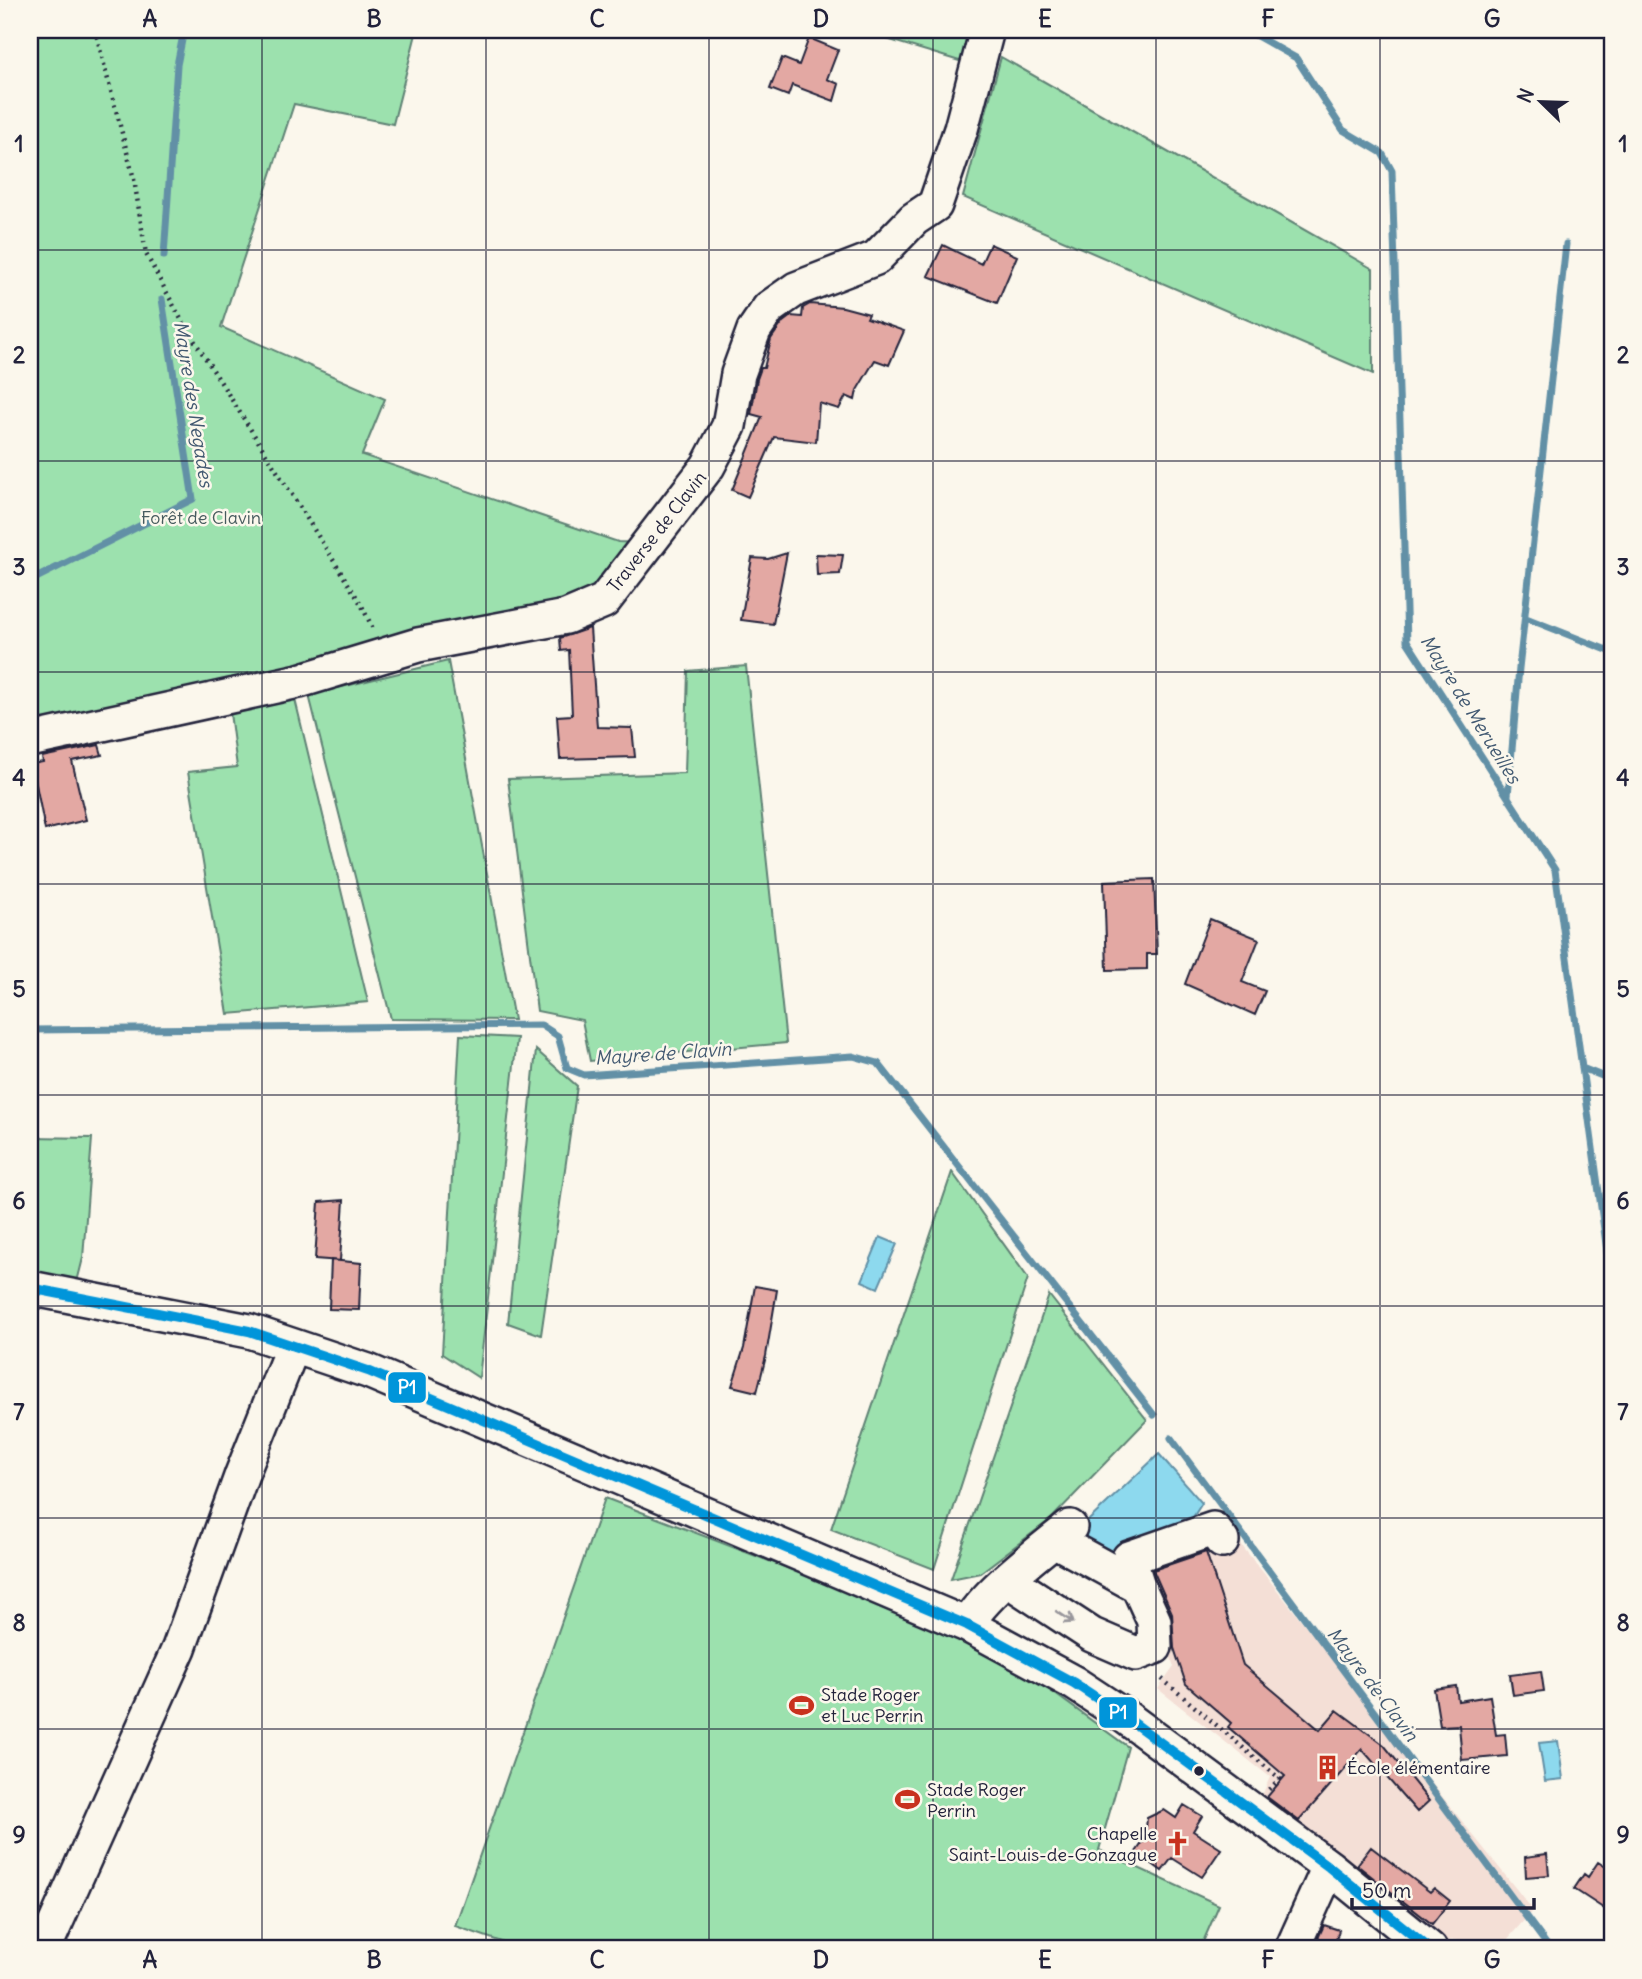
<svg xmlns="http://www.w3.org/2000/svg" width="1642" height="1979" font-family="Delius,sans-serif">
  <style>
    .built { fill: #f4dfd6 }
    .green { fill: #9ce1ae; stroke: #5f8274; stroke-width: 2 }
    .water { fill: #8dd9ee; stroke: #6290a6; stroke-width: 2 }
    .lines { fill: none; stroke-linecap: round; stroke-linejoin: round }
    .stream { stroke: #6290a6; stroke-width: 7 }
    .building { fill: #e3a8a3; stroke: #22223b; stroke-width: 2 }
    .minor-casing { stroke: #22223b; stroke-width: 38 }
    .path { stroke: #22223b; stroke-width: 4.5; stroke-dasharray: 2 5; stroke-linecap: butt }
    .minor { stroke: #fbf7ec; stroke-width: 33 }
    .bus-1-casing { stroke: #fbf7ec; stroke-width: 16 }
    .bus-1 { stroke: #0095da; stroke-width: 10 }
    .oneway { stroke: #99979c }
    .grid { fill: none; stroke: #22223b; stroke-width: 2; stroke-opacity: 0.55 }
    .bus-dot { fill: #22223b; stroke: #fbf7ec; stroke-width: 2.5 }
    .labels { text-anchor: middle; stroke-width: 5; stroke-linejoin: round; paint-order: stroke }
    .park-label { font-size: 18px; fill: #475b5e; stroke: #fbf7ec }
    .street-label { font-size: 18px; fill: #22223b; stroke: #fbf7ec }
    .poi-label { font-size: 18px; fill: #22223b; stroke: #fbf7ec; text-anchor: start }
    .water-label { font-size: 19px; font-style: italic; fill: #425971; stroke: #fbf7ec }
    .line-badge { stroke: #fbf7ec; stroke-width: 2.5 }
    .badge-label { font-size: 19px; text-anchor: middle; font-weight: bold; fill: #fff }
    .neatline { fill: none; stroke: #22223b; stroke-width: 2.5 }
    .grid-label { font-size: 23px; text-anchor: middle; font-weight: bold; fill: #22223b }
  </style>
  <rect width="100%" height="100%" fill="#fbf7ec"/>
  <filter id="ink" filterUnits="userSpaceOnUse"><feTurbulence type="fractalNoise" baseFrequency=".0143" numOctaves="2"/><feDisplacementMap in="SourceGraphic" scale="14" xChannelSelector="R" yChannelSelector="G"/><feConvolveMatrix kernelMatrix="1 2 1 2 8 2 1 2 1" color-interpolation-filters="sRGB"/></filter>
  <g filter="url(#ink)">
    <path class="built" d="M1218 1516 1533 1910 1499 1949H1467L1456 1940 1431 1943 1258 1805 1270 1777 1158 1689 1174 1667 1136 1549Z"/>
    <path class="green" d="M30 30H417L393 124 294 104 221 327 385 399 362 455 618 542 641 543 599 590 556 604 30 729Z
      M857 30H977L966 63Z
      M1001 57 1373 269V374L963 197Z
      M448 661 514 1020 391 1019 309 695Z
      M746 666 786 1043 590 1061 582 1020 537 1011 508 779 685 773 688 671Z
      M294 695 368 1002 228 1014 188 772 237 767 230 713Z
      M460 1035 517 1038 479 1378 442 1354Z
      M536 1050 577 1086 541 1335 508 1323Z
      M30 1137 92 1138 83 1258 77 1282 30 1275Z
      M952 1172 1028 1278 934 1569 831 1529Z
      M1049 1295 1147 1420 1051 1519 980 1573 951 1579Z
      M605 1498 808 1576 1011 1662 1128 1747 1099 1850 1219 1905 1200 1949H1020L1003 1943 999 1949H522L455 1926Z"/>
    <path class="water" d="M880 1237 897 1244 878 1288 862 1281Z
      M1159 1454 1202 1503 1185 1530 1104 1552 1073 1535Z
      M1558 1741 1563 1779 1545 1781 1539 1743Z"/>
    <g class="lines">
      <path class="stream" d="M1246 30 1296 58 1343 130 1382 153 1392 171 1407 641 1555 870 1612 1288
        M164 256 177 65 184 30
        M30 581 193 499 162 299
        M1526 618 1612 652
        M1508 796 1519 668 1566 244
        M30 1030 541 1025 558 1036 567 1068 584 1075 853 1056 878 1063 1154 1415
        M1582 1068 1612 1080
        M1171 1438 1550 1949"/>
    </g>
    <path class="building" d="M809 38 838 50 827 79 839 84 834 101 792 85 788 96 770 89 782 58 799 65Z
      M990 244 1017 256 997 303 928 276 943 245 981 264Z
      M810 304 843 307 869 314 867 318 904 331 889 365 875 360 857 390 855 400 846 396 839 409 819 403 816 442 774 437 748 497 732 490 762 417 751 414 757 379 761 368H764L771 339 783 322 791 316 802 317 803 308Z
      M787 553 773 624 741 620 752 558 768 559Z
      M816 554 843 555 840 574 817 575Z
      M590 628 597 727 632 728 635 757 560 759 557 716 572 715 569 650 561 651 560 638Z
      M99 745 102 755 72 761 86 820 45 830 32 764 43 762 42 757Z
      M1154 879 1157 954H1147V969L1107 970 1104 881Z
      M1210 919 1259 939 1242 982 1265 991 1255 1015 1185 984Z
      M344 1200 340 1261 315 1259 319 1202Z
      M331 1260 361 1263 359 1310 329 1309Z
      M755 1286 777 1290 766 1356 757 1392 732 1386 744 1348Z
      M1206 1552 1243 1665 1320 1730 1337 1710 1384 1745 1429 1801 1417 1812 1362 1749 1299 1821 1267 1797 1285 1776 1228 1727 1231 1723 1186 1684 1174 1648 1172 1613 1153 1570Z
      M1541 1671 1544 1691 1513 1695 1510 1675Z
      M1456 1686 1458 1701 1490 1696 1496 1735 1505 1734 1507 1756 1462 1760 1459 1725 1440 1726 1434 1689Z
      M1184 1805 1202 1816 1193 1831 1221 1849 1202 1877 1172 1858 1162 1871 1136 1852 1145 1839 1147 1818 1164 1810 1176 1818Z
      M1371 1847 1430 1892 1434 1888 1450 1901 1432 1924 1357 1865Z
      M1547 1854 1549 1875 1526 1877 1525 1857Z
      M1598 1862 1612 1871V1914L1574 1889 1584 1874 1588 1877Z
      M1324 1925 1339 1930 1333 1949H1313Z"/>
    <g class="lines">
      <defs>
        <path id="minor" d="M30 740 299 681 418 645 566 617 604 601 708 466 729 426 738 374 754 330 769 308 796 289 876 258 914 219 935 205 961 129 987 30
          M30 1288 249 1331 368 1371 967 1625 1074 1683 1127 1718 1329 1867 1430 1949
          M1008 1580 1092 1635 1136 1654 1155 1647 1154 1621 1138 1586 1054 1540
          M1138 1586 1129 1558 1213 1529 1222 1541
          M967 1625C984 1593 1041 1551 1070 1527
          M44 1949 179 1648 242 1474 293 1346
          M1292 1949 1329 1867"/>
      </defs>
      <use href="#minor" class="minor-casing"/>
      <path class="path" d="M95 30 134 179 146 254 182 321 361 604 374 631
        M1162 1679 1280 1779 1268 1790"/>
      <use href="#minor" class="minor"/>
      <defs>
        <path id="bus-1" d="M30 1288 249 1331 368 1371 967 1625 1074 1683 1127 1718 1329 1867 1430 1949"/>
      </defs>
      <use href="#bus-1" class="bus-1-casing"/>
      <use href="#bus-1" class="bus-1"/>
    </g>
    <defs><path id="oneway-shaft" d="M-6 0H5M1.5-3L5.5 0L1.5 3" fill="none" stroke-width="1.6" stroke-linecap="round" stroke-linejoin="round" transform="scale(1.75)"/></defs>
    <use class="oneway" href="#oneway-shaft" transform="translate(1065 1617) rotate(33)"/>
  </g>
  <path class="grid" d="M262 30V1949M486 30V1949M709 30V1949M933 30V1949M1156 30V1949M1380 30V1949M30 250H1612M30 461H1612M30 672H1612M30 884H1612M30 1095H1612M30 1306H1612M30 1518H1612M30 1729H1612"/>
  <defs>
    <symbol id="stadium-bare" viewBox="-9 -9 18 18"><path d="M0-5a6.5 5 0 1 0 0 10a6.5 5 0 1 0 0-10ZM-3.5-1.8h7v3.6h-7Z" fill="#c8321e" stroke="#fbf7ec" stroke-width="2.5" paint-order="stroke"/></symbol>
    <symbol id="building-bare" viewBox="-9 -9 18 18"><path d="M-4-6H4V6H1V3H-1V6H-4ZM-2.5-4.3h1.7v1.8h-1.7ZM.8-4.3h1.7v1.8H.8ZM-2.5-1h1.7V.8h-1.7ZM.8-1h1.7V.8H.8Z" fill="#c8321e" stroke="#fbf7ec" stroke-width="2.5" paint-order="stroke"/></symbol>
    <symbol id="church-bare" viewBox="-9 -9 18 18"><path d="M-1.2-6h2.4v3.5h3.3v2.4h-3.3V6h-2.4V-.1h-3.3v-2.4h3.3Z" fill="#c8321e" stroke="#fbf7ec" stroke-width="2.5" paint-order="stroke"/></symbol>
  </defs>
  <g fill-rule="evenodd">
    <use href="#stadium-bare" x="784" y="1688" width="35" height="35"/>
    <use href="#building-bare" x="1310" y="1750" width="35" height="35"/>
    <use href="#stadium-bare" x="890" y="1782" width="35" height="35"/>
    <use href="#church-bare" x="1160" y="1826" width="35" height="35"/>
  </g>
  <circle class="bus-dot" cx="1199" cy="1771" r="6"/>
  <g class="labels">
    <g class="park-label">
      <text x="201" y="524">Forêt de Clavin</text>
    </g>
    <g class="street-label">
      <text transform="translate(657 532) rotate(-52)" y="6">Traverse de Clavin</text>
    </g>
    <g class="poi-label">
      <text x="821" y="1701">Stade Roger<tspan x="821" dy="21">et Luc Perrin</tspan></text>
      <text x="1347" y="1774">École élémentaire</text>
      <text x="927" y="1796">Stade Roger<tspan x="927" dy="21">Perrin</tspan></text>
      <text x="1157" y="1840" text-anchor="end">Chapelle<tspan x="1157" dy="21">Saint-Louis-de-Gonzague</tspan></text>
    </g>
    <g class="water-label">
      <text transform="translate(194 404) rotate(81)" y="7">Mayre des Negades</text>
      <text transform="translate(1471 709) rotate(58)" y="7">Mayre de Merueilles</text>
      <text transform="translate(663 1053) rotate(-4)" y="7">Mayre de Clavin</text>
      <text transform="translate(1373 1684) rotate(53)" y="7">Mayre de Clavin</text>
    </g>
  </g>
  <g class="line-badge">
    <rect x="387" y="1371" width="40" height="33" rx="7" fill="#0095da"/>
    <rect x="1098" y="1696" width="40" height="33" rx="7" fill="#0095da"/>
  </g>
  <g class="badge-label">
    <text x="407" y="1394">P1</text>
    <text x="1118" y="1719">P1</text>
  </g>
  <rect width="1642" height="1979" fill="none" stroke="#fbf7ec" stroke-width="77"/>
  <g transform="translate(1541 102) rotate(293)" stroke="#fbf7ec" stroke-width="5" paint-order="stroke">
  <path d="M0-5L12 26L0 18L-12 26Z" fill="#22223b"/>
  <text y="-10" font-size="19" font-weight="bold" text-anchor="middle" fill="#22223b">N</text>
  </g>
  <path d="M1352 1898v10h182v-10" fill="none" stroke="#22223b" stroke-width="3.5"/>
  <text x="1362" y="1898" font-size="21" fill="#22223b" stroke="#fbf7ec" stroke-width="5" paint-order="stroke">50 m</text>
  <rect x="38" y="38" width="1566" height="1902" class="neatline"/>
  <g class="grid-label">
    <text x="150" y="27">A</text>
    <text x="374" y="27">B</text>
    <text x="597" y="27">C</text>
    <text x="821" y="27">D</text>
    <text x="1045" y="27">E</text>
    <text x="1268" y="27">F</text>
    <text x="1492" y="27">G</text>
    <text x="19" y="152">1</text>
    <text x="1623" y="152">1</text>
    <text x="19" y="363">2</text>
    <text x="1623" y="363">2</text>
    <text x="19" y="575">3</text>
    <text x="1623" y="575">3</text>
    <text x="19" y="786">4</text>
    <text x="1623" y="786">4</text>
    <text x="19" y="997">5</text>
    <text x="1623" y="997">5</text>
    <text x="19" y="1209">6</text>
    <text x="1623" y="1209">6</text>
    <text x="19" y="1420">7</text>
    <text x="1623" y="1420">7</text>
    <text x="19" y="1631">8</text>
    <text x="1623" y="1631">8</text>
    <text x="19" y="1843">9</text>
    <text x="1623" y="1843">9</text>
    <text x="150" y="1968">A</text>
    <text x="374" y="1968">B</text>
    <text x="597" y="1968">C</text>
    <text x="821" y="1968">D</text>
    <text x="1045" y="1968">E</text>
    <text x="1268" y="1968">F</text>
    <text x="1492" y="1968">G</text>
  </g>
</svg>
